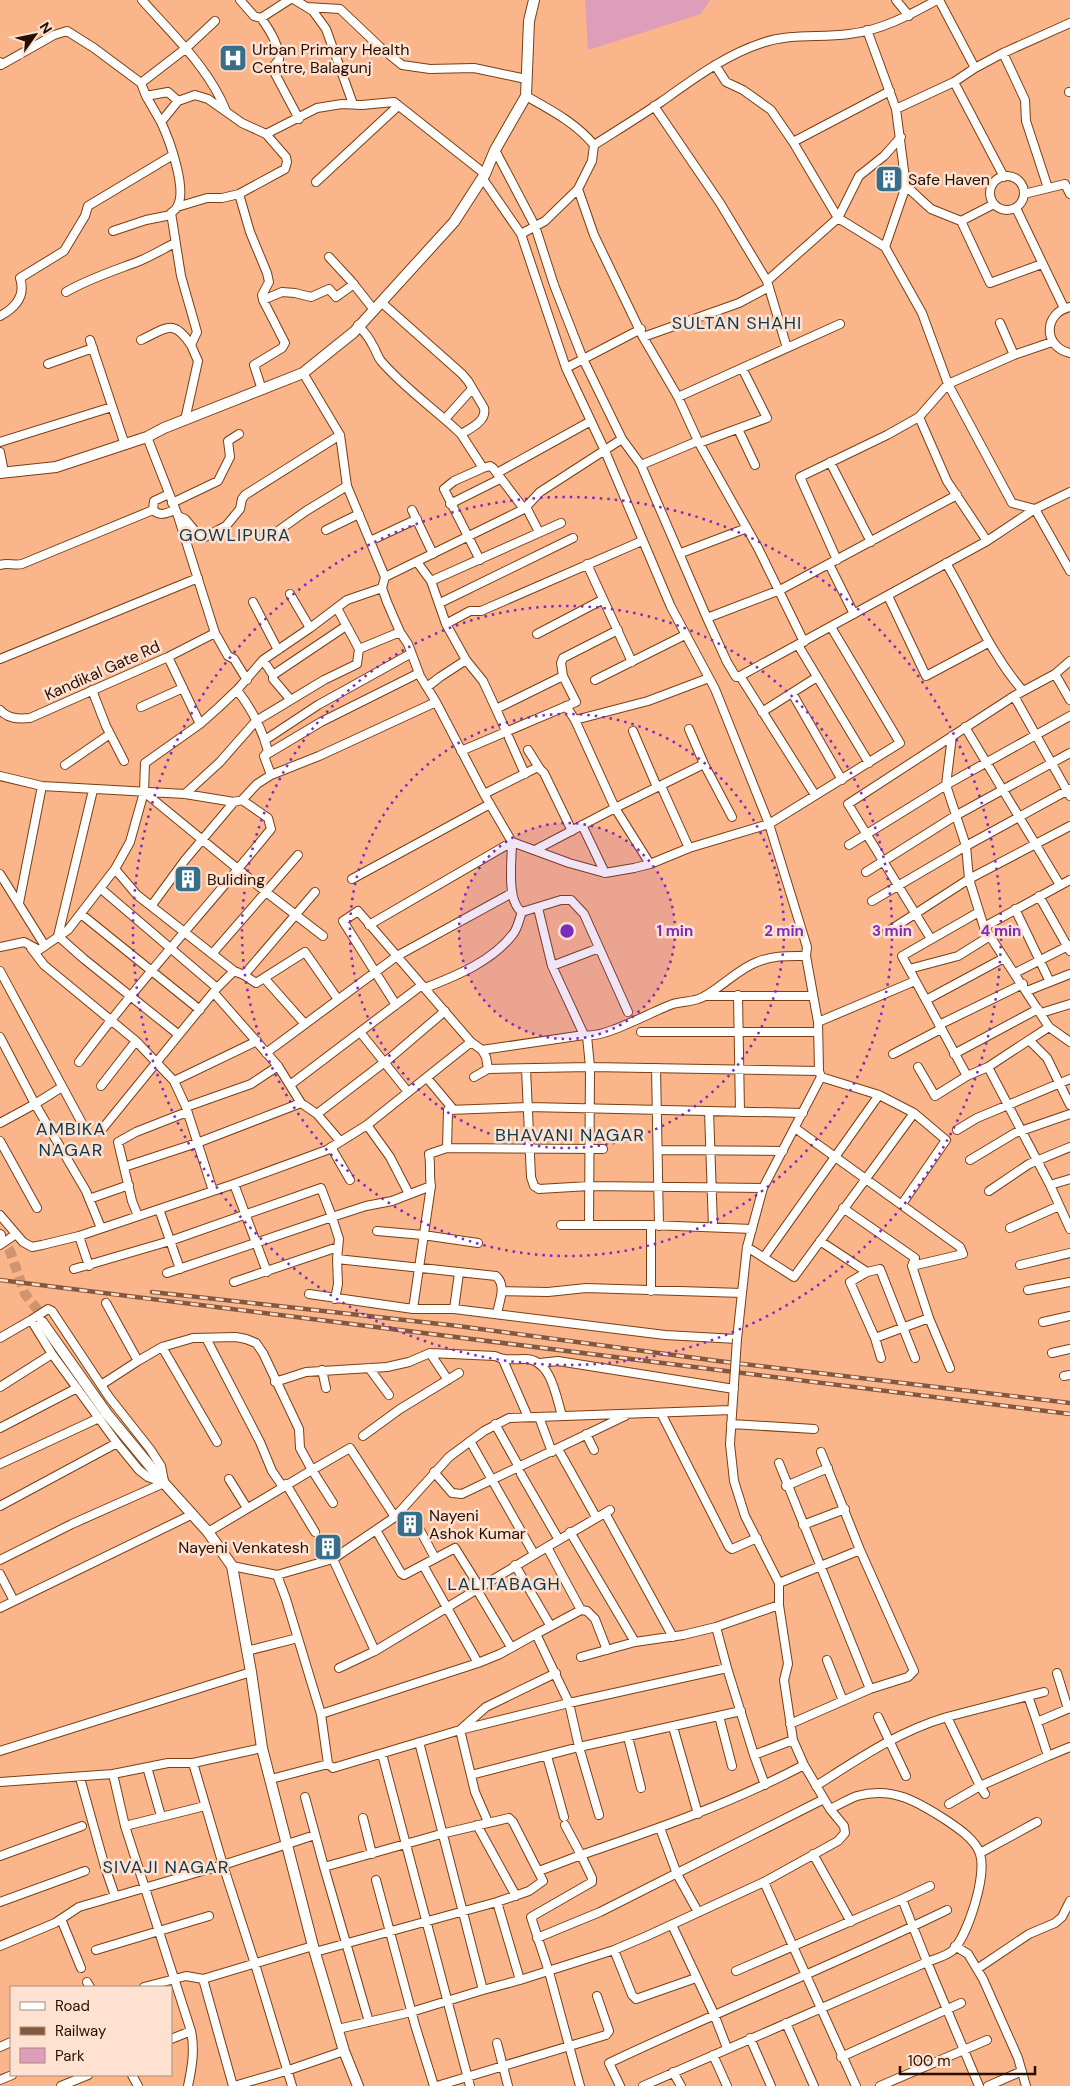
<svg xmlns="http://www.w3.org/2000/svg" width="1070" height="2086" font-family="'DM Sans',sans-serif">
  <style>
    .green { fill: #de9db9 }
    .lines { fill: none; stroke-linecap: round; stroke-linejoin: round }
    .secondary-tunnel { stroke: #d0946f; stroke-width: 10; stroke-dasharray: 10 5; stroke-linecap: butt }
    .street-casing { stroke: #7a3f13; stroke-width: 10 }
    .secondary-casing { stroke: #7a3f13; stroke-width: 12 }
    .street { stroke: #fff; stroke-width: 8 }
    .secondary { stroke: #fff; stroke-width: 10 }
    .rail-casing { stroke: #84583d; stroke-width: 4.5 }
    .rail { stroke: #fee1d0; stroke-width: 2.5; stroke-dasharray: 8; stroke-linecap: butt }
    .street-bridge-casing { stroke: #7a3f13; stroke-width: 10; stroke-linecap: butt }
    .street-bridge { stroke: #fff; stroke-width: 8 }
    .ring { fill: none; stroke: #7b2cbf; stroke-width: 2.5; stroke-dasharray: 2.5 5 }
    .labels { text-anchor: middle; stroke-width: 5; stroke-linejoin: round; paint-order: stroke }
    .poi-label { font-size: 16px; fill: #270f01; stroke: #fee1d0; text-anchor: start }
    .street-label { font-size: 16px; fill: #270f01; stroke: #fee1d0 }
    .neighbourhood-label { font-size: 18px; letter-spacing: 1px; fill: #0b3a4e; stroke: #fee1d0 }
    .centre { fill: #7b2cbf; stroke: #fee1d0; stroke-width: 2.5 }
    .ring-label { font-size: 15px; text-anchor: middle; font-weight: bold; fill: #7b2cbf; stroke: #fee1d0; stroke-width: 5; stroke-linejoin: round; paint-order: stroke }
  </style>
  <rect width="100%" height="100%" fill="#fab58a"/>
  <path class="green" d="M585 0H710L701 14 588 50Z"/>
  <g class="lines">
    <path class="secondary-tunnel" d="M0 1236 10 1251 25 1294 37 1309 42 1322"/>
    <defs>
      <path id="street" d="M142 0C172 34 209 68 226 111
        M240 0 254 16 261 18C269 29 280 47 279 60L272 68 299 119
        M295 0 313 11 326 29 353 104
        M896 0 909 16
        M939 0 975 68
        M307 7 340 9 380 47 402 65 430 69 474 68 526 79
        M261 18 289 0
        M867 30 896 109 906 186 885 247
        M1003 53 1025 100 1026 121 1048 188
        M0 62 1 65 54 35 67 31 94 48 141 83 146 96 168 92 178 101 195 95 208 99 242 123 266 134 317 108 342 104 362 105 394 102 485 174
        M715 65 726 82 743 90 771 110 793 142 838 218 885 247 922 313 948 384 1012 503 1035 509 1070 571
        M954 82 1004 177
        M141 83 185 49 215 21
        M1069 92H1070
        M146 96 161 122
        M526 96C551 110 576 123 594 145
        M178 101 161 122C169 139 188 190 177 207 176 210 173 211 171 213L172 219 181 276 197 332 191 345 198 361 185 420
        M654 106 720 203 767 281 787 348
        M896 109 954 82 975 68 1003 53 1070 23
        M793 142 890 91
        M495 150 535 226 554 285 583 359 622 439 641 465 707 618 727 662 736 677 740 676 987 541 1035 509 1070 492
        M990 193a17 17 0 1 1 34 0a17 17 0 1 1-34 0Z
        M316 182 398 106
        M906 186 931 209 961 221 994 204
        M578 189 594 235 643 337 678 397 699 443 758 548 804 642
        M239 194 250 232 267 273 269 282 262 295 263 300 285 343 282 348 254 365 262 390
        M1024 194 1065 184 1070 194
        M177 207 207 198H222L239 194 285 169 287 162 286 157 266 134
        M1016 208 1064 308
        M961 221 990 283 1042 264
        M113 231 146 220 171 215
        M521 234 545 221 578 189 592 161 594 145C616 131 639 117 661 102 692 80 725 55 762 43 791 33 819 38 849 34 880 31 910 15 937 0
        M329 257 352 282 374 310
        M767 281 838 218 859 176 884 156 901 137
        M66 292C88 279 113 271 137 262 150 257 163 249 175 243
        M263 300 282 292 295 293 311 297 329 289 336 297 354 284
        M1070 307C1043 313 1043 347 1070 353
        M0 316C15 308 26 296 20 278L64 251 85 216 88 206 173 155
        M1000 323 1014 355
        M358 325C363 331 369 337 372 344 376 350 377 356 381 361 405 389 435 409 461 434 471 428 487 421 484 408L468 381 462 374 381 302
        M643 337 739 303 769 287
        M90 340 125 445
        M141 340C167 328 173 318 191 345
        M48 364 93 348
        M566 368 641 329
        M303 373 340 435 347 486 385 577 524 509 540 492 622 439
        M678 397 840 324
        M919 417 947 481 987 541
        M445 419 472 389
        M738 429 755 465
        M461 434 483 468 454 481 444 489 480 560
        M147 437 178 516 215 633 228 656 234 659 247 680
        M0 442 112 407
        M699 443 767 418 742 368
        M0 452 4 472
        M830 462 871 542
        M641 465 698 441
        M483 468 490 466 493 468 524 509
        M497 473 591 421
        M169 494 154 501 153 510C160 517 167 513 175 510
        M172 503 218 481 230 457 228 441 239 434
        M450 504 500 479
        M526 507 539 532
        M412 510 433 554
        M178 516 185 519 199 536 205 537 226 526 240 509 242 499 245 495 340 435
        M326 530 359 514
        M278 531 306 511 347 486
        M370 541 417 519
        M681 553 747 528
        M837 560 800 477 887 435 919 417 948 384 1014 355 1052 342
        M417 562 431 581 446 624 466 660 483 681 496 709 563 676 576 702 461 751
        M946 563C972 607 990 653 1023 691
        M587 564 632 662
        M829 564 854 614
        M0 565C8 562 14 566 22 564L153 510
        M385 577 382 588 387 602 400 632 408 644 420 676 436 702 484 794 512 842 569 863 605 873 634 868 650 864 615 808 535 850
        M431 581 561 523
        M290 594 310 628
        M888 596 926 676 988 643
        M253 602 278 650
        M440 603 573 538
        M707 618 780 590 957 495
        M446 624 470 611H481L642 541
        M537 634 602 600
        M798 645 869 763
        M359 649 400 632
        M168 657 200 724
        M0 659 198 578
        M263 660 273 675V679L290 699
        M1055 674 1070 700
        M273 675 346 626
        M563 676 561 663 563 658 618 630
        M740 676 815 795
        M595 680 685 635
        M427 687 440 677 466 660
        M92 690 106 726 124 761
        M792 693 842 780
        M1014 696 1070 796
        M566 706 575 720 648 701 709 678
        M141 707 183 688
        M496 709 506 731
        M0 710C9 719 18 719 30 718L168 657 215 633
        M762 712 817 677
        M575 720 615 808 704 764
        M965 727 1060 885
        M689 729 704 764 732 817
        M633 731 657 787
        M952 736 946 785 966 846 969 879 984 927 1049 1027 1070 1042
        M509 738 525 774
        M265 740 318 705 410 654
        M528 750 540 769
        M264 756 321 722 419 673
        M65 765 110 734
        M271 775 319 756 436 702
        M0 776 42 786 185 794 234 802 242 800 257 784 271 775 264 756 268 751C262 729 251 708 237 690
        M661 786 689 848
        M93 790 58 936 84 959 179 1035
        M144 792 266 892 323 936
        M185 794 220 762 256 721 324 680 357 664 359 649 337 608
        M484 794 538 767 544 773 572 831
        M582 825 605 873
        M849 845 946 785 1070 716
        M650 864 689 848 769 824 900 743 831 627
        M115 869 137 895 234 971 244 975 256 983 305 952 337 998
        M866 872 955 816 1070 753
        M0 874 45 946
        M352 879 490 804
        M100 888 217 988
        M1039 896 1070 951
        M872 901 966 846 1070 789
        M19 903 42 786
        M152 905 185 860 234 802
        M538 908 552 966 584 1035
        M1015 909 1050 982
        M81 914 200 1010
        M369 925 512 842C512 859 506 902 522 912L561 900H571L584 914 628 1012
        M984 927 1070 880
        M887 932 969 879 1070 826
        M931 939 848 804 1014 696 1055 674 1070 661
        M0 947 24 942 39 950 68 930 115 869 130 842 144 792 145 763 200 724 218 708 237 690 263 660 310 628 347 600 382 588
        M31 948 44 965 136 1041 174 1081 186 1107 213 1191
        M212 954 298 855
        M552 966 599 948
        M909 969 958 956 990 936
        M0 971 83 1125
        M1015 973 1070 945
        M244 975 315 892
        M265 979 304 1023
        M425 988C456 976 493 961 513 934 518 928 519 919 522 912
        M1027 991 1070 974
        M214 993 278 1066 301 1103 317 1114 340 1141
        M738 995 740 1112
        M705 996H813
        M926 1000 1004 958
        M396 1005 343 921 358 911 471 1042 482 1050 584 1035C603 1040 654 1010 673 1004 683 1001 694 1002 703 997 722 987 738 969 757 962 774 955 789 956 806 956
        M1041 1013 1070 1004
        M818 1022 915 981
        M939 1025 1023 984
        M360 1032 408 1092
        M641 1032H818
        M587 1036 590 1067 589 1225
        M0 1037 35 1104 86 1191 101 1228
        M1029 1040 1047 1058 1070 1105
        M482 1050 486 1057 488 1069 590 1067 819 1071
        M266 1053 397 956 512 893
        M893 1054 941 1029
        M954 1054 1038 1009
        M79 1062C139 981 208 907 271 829L268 818 242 800
        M918 1067 935 1096 967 1076 988 1067 1049 1027
        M988 1067 1050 1185
        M656 1068 659 1226
        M526 1069 531 1177 534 1186 539 1189 589 1186 763 1188
        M967 1076 902 956 979 912
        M474 1077 488 1069
        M821 1077 879 1095 914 1113 946 1140 902 1204
        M427 1078 453 1109
        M174 1081 257 1041
        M290 1085 422 985
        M101 1086 136 1041
        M186 1107 251 1084 278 1066
        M709 1111 713 1227
        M317 1114 390 1058 445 1011
        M0 1123 35 1104 62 1087
        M367 1125 390 1157 409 1194
        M103 1128 217 988 234 971
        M795 1128 960 1247 963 1254 912 1266
        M957 1130 977 1118 1070 1079
        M0 1141 37 1208
        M331 1147 350 1180
        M603 1149 447 1148 448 1110 528 1107 803 1113
        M658 1150 783 1151
        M970 1160 1015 1133 1070 1114
        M124 1167 197 1143 301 1103
        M1070 1179 1050 1185 1070 1229
        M234 1184 267 1272
        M989 1191 1029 1164 1070 1147
        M89 1199 129 1185
        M843 1208 915 1258 912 1266 929 1318 950 1368
        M159 1209 180 1269
        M0 1215 23 1242 32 1247 42 1245 79 1236 234 1184 327 1150 367 1125 471 1042
        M138 1216 132 1201 118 1142 136 1132 187 1112
        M561 1225H651L752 1229
        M1010 1228 1059 1206
        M377 1231 423 1235 478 1243
        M79 1236 89 1266
        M820 1241 867 1272
        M0 1245 16 1234
        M747 1247 794 1277 914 1113
        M764 1257 879 1095
        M337 1259 339 1239 332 1217 366 1206 392 1201 431 1186
        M1020 1265 1070 1253
        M74 1269 170 1241 321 1188 332 1217 167 1273
        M234 1282 338 1247
        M1028 1290 1070 1282
        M502 1291 548 1292 586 1288 742 1293
        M651 1291V1225
        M309 1294 413 1309H454L665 1335 737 1339 747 1247 763 1188 821 1077 819 1071 818 1022 806 956 807 947 769 824 715 689 671 607 605 451 566 368 521 234 483 179
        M335 1299 338 1284 337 1259 496 1276C507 1286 499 1301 497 1314
        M106 1303 138 1361 162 1347 193 1338 236 1337 246 1339 256 1343 263 1353 299 1429 300 1448 312 1470 208 1532
        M413 1309 431 1186C429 1175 431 1164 429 1154L447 1148
        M454 1309 459 1273
        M31 1320 48 1309 52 1311 109 1397 150 1449 161 1466 164 1481
        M1043 1322 1070 1316
        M0 1338 31 1320 52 1354 117 1443 139 1470 148 1477 162 1482
        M206 1338 260 1442 272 1471 283 1487
        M875 1338 881 1358
        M162 1347 217 1442
        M430 1353 448 1380
        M1052 1353 1070 1349
        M915 1358 880 1269 867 1272 850 1282 875 1338 929 1318
        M503 1360 528 1417
        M540 1363 558 1361 734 1389
        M369 1368 389 1395
        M322 1370 326 1388
        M1064 1376 1070 1375
        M275 1382 306 1372 387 1367 409 1362 430 1353 495 1356C505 1361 513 1359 525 1359 551 1359 556 1396 562 1416
        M101 1385 138 1361
        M0 1387 52 1354
        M661 1413 729 1547 732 1549 757 1538
        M539 1417 552 1452
        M495 1424 519 1467
        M731 1424 814 1429
        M0 1428 77 1388
        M586 1434 594 1450
        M363 1436 400 1409 459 1373
        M470 1441 534 1554
        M558 1449 596 1517
        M821 1452 860 1550
        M779 1463 870 1689 790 1724
        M0 1464 99 1418
        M434 1472 452 1493 462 1494 625 1416
        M521 1474 559 1540
        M229 1479 247 1508
        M286 1484 315 1532
        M786 1486 828 1468
        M333 1503 312 1470 350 1448 395 1517
        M0 1506 117 1443
        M605 1513 673 1637
        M803 1525 845 1509
        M376 1530 401 1573 404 1575 455 1548 480 1588
        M421 1532 435 1558
        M570 1532 635 1642
        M547 1547 610 1510
        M333 1559 375 1651
        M0 1560 72 1524 164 1483
        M423 1565 478 1663
        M515 1565 550 1625
        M232 1566 277 1575 333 1559 395 1517 449 1457 484 1431 509 1418 731 1410
        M0 1574 14 1601
        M277 1575 286 1599 321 1714 478 1663 500 1654 536 1634 569 1703 579 1747 599 1815
        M779 1583 860 1550 914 1671 908 1677 870 1689
        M477 1590 511 1647
        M0 1608 193 1514
        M716 1627 727 1668
        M536 1634 581 1610
        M247 1651 298 1638
        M581 1657 635 1642 683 1635 716 1627 779 1605
        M827 1660 843 1701
        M339 1668 375 1651 547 1547 581 1610 587 1611 595 1619 607 1650
        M1057 1673 1068 1709
        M1028 1696 1037 1722 1070 1708
        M719 1716 732 1766
        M878 1717 906 1776
        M947 1717 1044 1692
        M1037 1722 1048 1756 1070 1747
        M673 1727 698 1814
        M460 1730 569 1703 727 1668 754 1755 793 1740
        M460 1730 486 1707 556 1673
        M628 1737 641 1788
        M0 1751 251 1672
        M382 1754 470 2086
        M754 1755 765 1785
        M547 1756 564 1817
        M193 1763 223 1865 255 1964 292 2086
        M328 1764 333 1768 460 1730 475 1792 488 1822
        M147 1767 161 1816
        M113 1774 125 1826 191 2031C195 2050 192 2067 188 2086
        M471 1775 579 1747 741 1711
        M80 1778 105 1867 115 1896
        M271 1779 328 1764 321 1714
        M0 1782 113 1774 168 1763H193L262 1748
        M816 1786C858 1759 899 1731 947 1717L980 1786 1048 1756
        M305 1797 324 1867 441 1834 509 1818 513 1822 543 1881 529 1891 497 1902 315 1952
        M949 1804 980 1786 985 1794
        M363 1818 372 1854
        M477 1825 516 1896
        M125 1826 205 1806
        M660 1828 677 1874 698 1912
        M980 1853 1037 1822
        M813 1854 851 1922
        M0 1856 82 1826
        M324 1867 369 2022
        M539 1871 581 1855 565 1825
        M376 1880 415 2025 434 2086
        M764 1882 856 2086
        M902 1899 930 1886
        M0 1902 85 1871
        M61 1919 81 1968
        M672 1925 714 2014 727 2048
        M537 1938 600 1912 824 1799
        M0 1946 55 1923 79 1907 223 1865 315 1835
        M955 1946 968 1954 983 1979 1018 2058 1026 2086
        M96 1950 209 1916
        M614 1950 632 1995 636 1999 696 1978
        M977 1969 1029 1934 1055 1923 1062 1917 1070 1901
        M736 1971 902 1899 927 1962C935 1959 946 1956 952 1951 968 1936 987 1875 980 1854 976 1840 958 1828 946 1820 918 1802 893 1786 857 1796 848 1799 839 1805 830 1809
        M203 1979 233 2086
        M520 1980 614 1950 647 1936 764 1882 838 1841 845 1833 844 1826 830 1809 804 1765 793 1740 784 1680 788 1664 779 1605V1583L745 1516 734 1481 730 1444 734 1384
        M87 1982 90 1987
        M144 1987 186 1976 203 1979 313 1946
        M483 1990 520 1980 497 1902
        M786 2023 814 2086
        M338 2029 411 2012 483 1990 419 1742
        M750 2038 771 2086
        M171 2039 191 2031
        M497 2043 508 2086
        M0 2047 11 2042
        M713 2055 727 2086
        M841 2057 961 2003
        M673 2072 681 2086
        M132 2075 138 2086
        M0 2080 12 2075
        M61 2086 88 2075
        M234 2086 286 2071 344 2051
        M437 2086 606 2035 609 2031 597 1996
        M580 2086 549 1972 531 1917 592 1882V1878L581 1855C657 1829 732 1803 804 1765
        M620 2086 609 2063C721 2010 836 1964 947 1910
        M643 2086 927 1962 979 2086
        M880 2086 987 2040
        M988 2086 1022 2071"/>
      <path id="secondary" d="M0 473 56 467 147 437 164 428 303 373 354 332 454 222 485 174 495 150 526 96 529 21 534 0
        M0 1235V1236
        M42 1322 107 1414 164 1483 208 1532 232 1566 251 1672 262 1748 313 1946 344 2051 358 2086"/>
    </defs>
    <use href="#street" class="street-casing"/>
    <use href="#secondary" class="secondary-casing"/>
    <use href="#street" class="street"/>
    <use href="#secondary" class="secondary"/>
    <defs>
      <path id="rail" d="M0 1280 1070 1414
        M152 1292 458 1326 718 1361 1070 1403"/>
    </defs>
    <use href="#rail" class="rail-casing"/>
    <use href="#rail" class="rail"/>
    <defs>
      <path id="street-bridge" d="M734 1384 737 1339"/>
    </defs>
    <use href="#street-bridge" class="street-bridge-casing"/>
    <use href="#street-bridge" class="street-bridge"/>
  </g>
  <circle cx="567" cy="931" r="108" fill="#7b2cbf" fill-opacity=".12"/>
  <g class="ring">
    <circle cx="567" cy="931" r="108"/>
    <circle cx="567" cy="931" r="217"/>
    <circle cx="567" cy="931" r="325"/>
    <circle cx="567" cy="931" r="434"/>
  </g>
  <defs>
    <symbol id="hospital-square" viewBox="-11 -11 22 22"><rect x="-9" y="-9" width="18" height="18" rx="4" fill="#376e89" stroke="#fee1d0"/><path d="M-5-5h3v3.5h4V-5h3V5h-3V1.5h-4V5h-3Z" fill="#fff"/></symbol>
    <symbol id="building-square" viewBox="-11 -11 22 22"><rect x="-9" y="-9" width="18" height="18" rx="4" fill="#376e89" stroke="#fee1d0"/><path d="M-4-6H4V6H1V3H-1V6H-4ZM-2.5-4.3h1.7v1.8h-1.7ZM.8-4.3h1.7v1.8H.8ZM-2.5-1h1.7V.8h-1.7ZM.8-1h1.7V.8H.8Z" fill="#fff"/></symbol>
  </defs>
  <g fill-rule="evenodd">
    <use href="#hospital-square" x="217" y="42" width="32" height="32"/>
    <use href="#building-square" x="873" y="163" width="32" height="32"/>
    <use href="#building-square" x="172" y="863" width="32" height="32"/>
    <use href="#building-square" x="394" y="1508" width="32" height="32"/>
    <use href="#building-square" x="312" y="1531" width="32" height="32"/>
  </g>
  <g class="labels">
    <g class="poi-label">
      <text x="252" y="55">Urban Primary Health<tspan x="252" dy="18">Centre, Balagunj</tspan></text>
      <text x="908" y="185">Safe Haven</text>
      <text x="207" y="885">Buliding</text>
      <text x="429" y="1521">Nayeni<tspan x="429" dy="18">Ashok Kumar</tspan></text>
      <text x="309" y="1553" text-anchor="end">Nayeni Venkatesh</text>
    </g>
    <g class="street-label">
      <text transform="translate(102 670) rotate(-24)" y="6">Kandikal Gate Rd</text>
    </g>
    <g class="neighbourhood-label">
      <text x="737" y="329">SULTAN SHAHI</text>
      <text x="235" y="541">GOWLIPURA</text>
      <text x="71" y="1135">AMBIKA<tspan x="71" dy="21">NAGAR</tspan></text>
      <text x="570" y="1141">BHAVANI NAGAR</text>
      <text x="504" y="1590">LALITABAGH</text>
      <text x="166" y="1873">SIVAJI NAGAR</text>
    </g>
  </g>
  <circle cx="567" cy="931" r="8" class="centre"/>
  <g class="ring-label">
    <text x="675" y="936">1 min</text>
    <text x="784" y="936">2 min</text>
    <text x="892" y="936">3 min</text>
    <text x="1001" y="936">4 min</text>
  </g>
  <rect x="10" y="1986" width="162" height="90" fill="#fee1d0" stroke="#a88d7d"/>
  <rect x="20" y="2002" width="25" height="8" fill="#ffffff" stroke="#a88d7d"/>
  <text x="55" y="2011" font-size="15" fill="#270f01">Road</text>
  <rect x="20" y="2027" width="25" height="8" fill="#84583d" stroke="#a88d7d"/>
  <text x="55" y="2036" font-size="15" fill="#270f01">Railway</text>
  <rect x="20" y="2048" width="25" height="15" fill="#de9db9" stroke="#a88d7d"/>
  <text x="55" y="2061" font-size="15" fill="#270f01">Park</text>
  <g transform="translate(35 35) rotate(57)" stroke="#fee1d0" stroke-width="4" paint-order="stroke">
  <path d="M0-4L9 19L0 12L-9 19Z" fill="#270f01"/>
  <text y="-8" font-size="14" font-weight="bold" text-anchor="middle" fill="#270f01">N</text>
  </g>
  <path d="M900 2066v8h135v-8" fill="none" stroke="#270f01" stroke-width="2.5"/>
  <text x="908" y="2066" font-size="15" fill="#270f01" stroke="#fee1d0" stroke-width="4" paint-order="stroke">100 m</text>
</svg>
